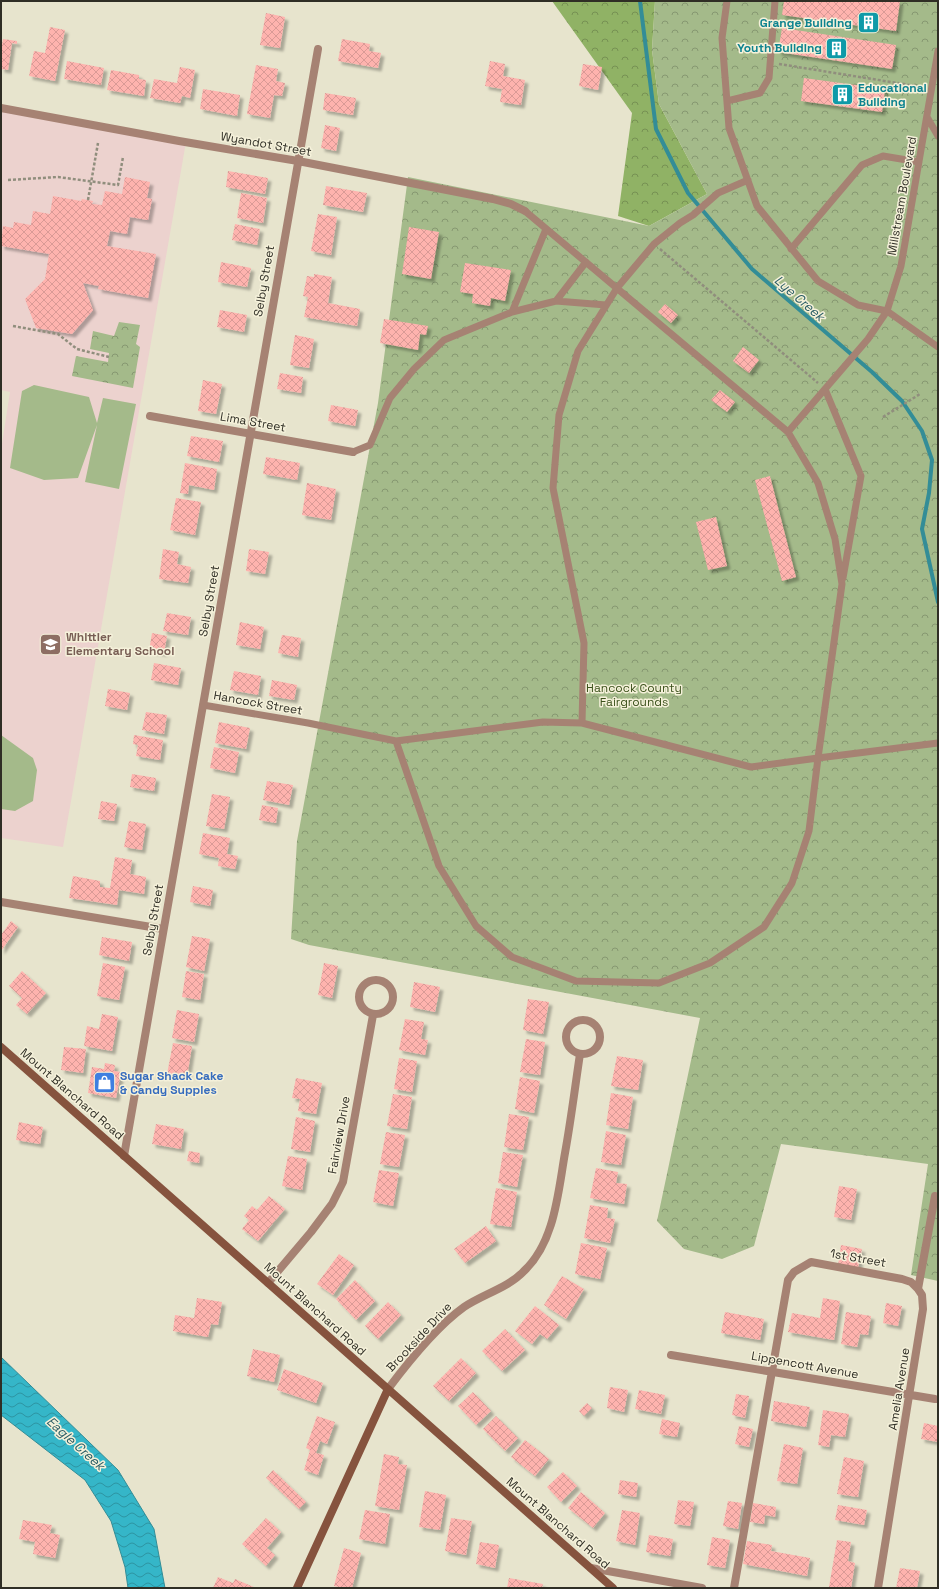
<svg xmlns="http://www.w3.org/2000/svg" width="939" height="1589" font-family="'Space Grotesk',sans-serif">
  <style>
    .education { fill: #ecd2ce }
    .grass { fill: #a4ba8a }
    .forest { fill: url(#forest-crowns) }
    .park { fill: url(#park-crowns) }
    .water { fill: url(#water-waves); stroke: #338d97 }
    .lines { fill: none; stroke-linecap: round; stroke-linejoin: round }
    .stream { stroke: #338d97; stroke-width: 4 }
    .building { fill: url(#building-cross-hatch); filter: url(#shadow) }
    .path { stroke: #908e7d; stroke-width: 2.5; stroke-dasharray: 3 2; stroke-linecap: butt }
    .lane { stroke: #a68273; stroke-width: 7 }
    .street { stroke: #a68273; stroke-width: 8 }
    .secondary { stroke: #86533e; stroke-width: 8 }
    .labels { text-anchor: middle; stroke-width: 3; stroke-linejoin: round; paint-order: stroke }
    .culture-label { font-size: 12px; font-weight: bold; fill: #0d838f; stroke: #f5f1da; text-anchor: end }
    .street-label { font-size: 12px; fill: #2f2e25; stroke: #f5f1da }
    .education-label { font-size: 12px; font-weight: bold; fill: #785e54; stroke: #f5f1da; text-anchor: start }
    .park-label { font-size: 12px; fill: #3b511b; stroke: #f5f1da }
    .shop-label { font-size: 12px; font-weight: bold; fill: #366cbe; stroke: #f5f1da; text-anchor: start }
    .water-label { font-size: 13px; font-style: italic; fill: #2b5e66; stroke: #f5f1da }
  </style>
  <defs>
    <pattern id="forest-crowns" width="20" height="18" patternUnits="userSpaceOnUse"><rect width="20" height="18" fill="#90b265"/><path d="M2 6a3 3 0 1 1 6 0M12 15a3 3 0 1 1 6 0" fill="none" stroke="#769153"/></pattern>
    <pattern id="park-crowns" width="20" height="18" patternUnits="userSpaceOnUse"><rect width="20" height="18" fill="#a4ba8a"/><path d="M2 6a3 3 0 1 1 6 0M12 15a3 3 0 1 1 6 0" fill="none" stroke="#869871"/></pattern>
    <pattern id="water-waves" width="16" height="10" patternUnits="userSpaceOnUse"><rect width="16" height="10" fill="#35b6c8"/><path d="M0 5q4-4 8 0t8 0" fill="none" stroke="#2d94a2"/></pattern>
    <pattern id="building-cross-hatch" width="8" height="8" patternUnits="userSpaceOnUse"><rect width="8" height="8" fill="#feb3ae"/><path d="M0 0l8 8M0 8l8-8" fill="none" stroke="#da9a96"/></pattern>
    <filter id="shadow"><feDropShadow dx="3.5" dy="3.5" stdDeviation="1" flood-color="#0004"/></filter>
  </defs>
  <rect width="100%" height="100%" fill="#e7e4cd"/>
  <path class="education" d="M1 107 186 142 63 847 1 838V450L10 392 1 390Z"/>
  <path class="grass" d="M34 385 89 397 97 423 103 398 136 404 119 489 85 482 97 425 78 478 44 480 10 468 22 391Z
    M1 735 33 758 37 770 33 801 15 811 1 809Z"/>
  <path class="forest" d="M552 1H655L652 50 659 104 707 194 649 226 618 216 632 113Z"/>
  <path class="park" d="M655 1H938V1281L911 1275 928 1164 781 1144 754 1246 722 1259 684 1249 657 1221 700 1018 309 945 291 939 297 841 378 403 408 177 649 226 707 194 659 104 652 50Z
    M119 322 140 325 136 344 140 347 133 388 72 376 76 356 108 362 109 353 90 349 93 331 114 336Z"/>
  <path class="water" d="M1 1357 118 1470 154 1529 165 1588H128L125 1567 111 1521 85 1480 1 1415Z"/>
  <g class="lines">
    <path class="stream" d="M640 1 656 129 688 193 752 269 872 372 902 401 922 431 932 460 929 493 922 529 938 602"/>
  </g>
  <path class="building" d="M784 1H900L896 31 782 15Z
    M266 13 285 17 280 48 260 45Z
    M50 27 65 30 55 81 29 76 34 51 45 53Z
    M782 28 896 45 892 69 778 52Z
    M3 39 17 41V44L12 43 8 70 1 69V50Z
    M342 39 370 44 369 51 381 53 378 68 338 61Z
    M67 61 104 68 101 85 64 79Z
    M490 61 505 64 503 76 525 80 521 105 500 102 502 89 485 86Z
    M583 64 602 67 598 90 579 86Z
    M256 65 278 69 276 81 285 83 282 96 274 95 270 118 247 114Z
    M180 67 195 70 190 98 182 96 180 103 150 98 154 79 177 83Z
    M111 70 139 75V79L146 80 144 96 107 90Z
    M804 78 885 89 882 112 801 101Z
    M203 89 240 95 237 116 200 109Z
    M325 93 356 98 353 115 323 110Z
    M325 125 340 128 336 151 321 148Z
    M228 171 268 178 265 194 226 187Z
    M125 177 150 182 147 198 152 199 148 220 130 217 127 234 110 231 107 246 156 254 148 298 98 289 99 286 83 283 93 310 72 334 36 328 25 299 45 279 49 254 1 246 3 226 13 228 14 222 31 225 33 211 50 214 53 196 81 201 82 199 93 201 92 204 102 205 105 191 122 194Z
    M326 186 367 193 363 212 323 205Z
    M241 193 267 198 263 223 237 218Z
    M318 214 337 217 331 255 311 251Z
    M235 224 260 229 257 245 232 240Z
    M409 227 439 232 431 279 402 274Z
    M221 262 251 268 247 287 218 282Z
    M465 263 511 270 505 301 491 298 490 306 472 303 473 294 460 292Z
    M314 274 332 277 328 303 360 309 357 326 304 317 308 297 303 296 307 276 314 277Z
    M665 304 678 315 671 323 658 312Z
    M220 310 247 315 244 332 217 327Z
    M384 319 428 326 426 335 420 334 418 350 380 343Z
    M295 335 314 339 309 368 290 365Z
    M743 347 759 360 749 373 733 361Z
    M280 373 303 377 301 393 277 389Z
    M203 380 222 384 216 414 198 411Z
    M720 390 735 402 727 412 711 400Z
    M331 405 358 410 355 426 328 421Z
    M191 436 223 441 219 462 187 456Z
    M266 457 300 463 297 480 263 474Z
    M185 463 217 469 214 490 189 485 188 494 180 493Z
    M770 476 796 577 782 581 755 480Z
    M307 483 336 489 331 520 302 515Z
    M176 498 201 502 195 535 170 530Z
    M716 517 727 566 708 570 696 522Z
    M163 549 179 552 177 564 191 567 188 583 159 579Z
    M249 549 269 552 265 574 246 571Z
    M167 613 191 617 188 635 163 631Z
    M240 622 264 627 260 649 236 645Z
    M152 633 167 636 164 653 149 651Z
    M282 635 301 638 298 657 278 653Z
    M154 663 181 668 178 685 151 680Z
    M234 671 261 676 258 695 230 690Z
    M272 680 297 685 294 700 269 696Z
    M108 689 130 693 127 710 105 706Z
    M146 712 167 715 164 734 142 730Z
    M219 722 250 728 246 749 215 743Z
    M134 735 163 740 160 760 136 756 138 745 133 744Z
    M214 747 239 752 235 773 210 768Z
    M132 774 156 778 154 791 130 787Z
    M267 781 293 785 289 805 263 800Z
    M212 794 230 797 224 829 206 826Z
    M101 801 117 804 114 821 98 819Z
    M262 805 278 808 276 823 259 820Z
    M129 821 146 824 142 850 124 847Z
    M203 833 230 838 227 854 238 856 235 869 218 866 219 858 199 854Z
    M115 857 132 860 130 874 146 877 144 894 119 890 117 905 69 898 73 876 100 881V887L110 888Z
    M193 886 213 890 210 906 190 902Z
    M11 921 18 927 1 951V935Z
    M192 936 210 939 204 971 186 967Z
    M102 937 132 942 129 961 99 955Z
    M103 963 125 967 119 1000 97 996Z
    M324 963 338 966 332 998 318 995Z
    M22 971 46 993 27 1014 16 1005 22 998 9 986Z
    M186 971 204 974 200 1000 182 997Z
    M414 982 440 987 435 1012 410 1007Z
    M528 999 549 1002 543 1034 523 1030Z
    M177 1010 199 1014 194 1042 172 1038Z
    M102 1014 118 1017 112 1051 84 1046 87 1026 99 1029Z
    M405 1019 424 1022 421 1039 428 1040 425 1055 399 1050Z
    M526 1039 545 1042 540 1075 520 1072Z
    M173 1043 192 1046 187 1077 167 1074Z
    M64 1047 86 1049 83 1073 61 1070Z
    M617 1056 643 1060 638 1090 611 1086Z
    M399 1058 417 1061 412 1092 394 1089Z
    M105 1063 115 1065 114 1071 121 1072 116 1098 88 1093 92 1067 104 1069Z
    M520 1077 540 1081 534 1113 515 1109Z
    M296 1078 322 1083 316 1114 298 1111 300 1099 292 1098Z
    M611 1093 633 1097 628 1129 606 1125Z
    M393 1094 412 1097 407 1129 387 1126Z
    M509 1114 529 1117 523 1150 504 1147Z
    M296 1117 315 1121 310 1152 291 1149Z
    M19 1122 43 1127 40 1144 16 1140Z
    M156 1124 184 1129 181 1149 152 1144Z
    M606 1131 626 1135 621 1165 601 1162Z
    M386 1132 405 1135 399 1167 380 1164Z
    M189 1151 200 1153 199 1163 187 1161Z
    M503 1152 523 1155 517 1187 498 1183Z
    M288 1156 307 1159 302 1190 282 1186Z
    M596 1168 618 1172 616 1183 627 1184 624 1204 590 1198Z
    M379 1170 399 1173 393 1206 373 1202Z
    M839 1186 857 1189 851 1220 834 1217Z
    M496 1188 517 1192 511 1227 490 1224Z
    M269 1196 285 1209 258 1241 242 1229 249 1220 244 1216 252 1206 257 1210Z
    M590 1205 608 1208 607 1218 615 1219 610 1243 584 1238Z
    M486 1226 496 1241 465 1263 454 1249Z
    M581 1243 607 1248 600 1279 575 1274Z
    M841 1245 862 1249 858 1268 838 1265Z
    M339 1254 354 1265 333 1295 317 1284Z
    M562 1276 584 1289 566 1319 544 1305Z
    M355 1280 375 1301 356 1320 336 1299Z
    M197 1298 222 1302 218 1325 211 1324 208 1337 173 1331 175 1315 194 1318Z
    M823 1298 840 1301 834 1340 788 1332 792 1313 820 1318Z
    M388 1302 401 1315 378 1339 365 1326Z
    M886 1303 902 1306 898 1326 883 1323Z
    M535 1306 559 1325 547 1339 540 1334 532 1344 515 1331Z
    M725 1312 764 1319 760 1340 721 1333Z
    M846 1312 871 1316 868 1335 860 1334 857 1347 841 1344Z
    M505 1329 525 1350 502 1371 482 1351Z
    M253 1349 280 1355 274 1382 247 1376Z
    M461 1358 476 1373 449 1401 433 1386Z
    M284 1369 323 1383 316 1403 277 1390Z
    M610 1387 628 1390 624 1412 607 1408Z
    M639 1390 665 1395 661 1414 635 1409Z
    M473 1392 491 1411 476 1425 458 1406Z
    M736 1394 749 1396 745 1418 732 1415Z
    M774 1401 810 1407 806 1427 771 1421Z
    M587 1403 592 1408 584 1416 579 1411Z
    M823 1410 849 1414 845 1437 831 1435 829 1447 818 1445Z
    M317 1416 335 1422 327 1444 320 1441 316 1453 324 1455 318 1475 304 1470 310 1450 306 1448Z
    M496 1416 518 1438 505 1451 483 1429Z
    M662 1419 680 1423 677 1437 659 1434Z
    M924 1423 938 1426V1442L921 1439Z
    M739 1426 753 1429 749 1447 735 1444Z
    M525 1440 549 1459 535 1476 511 1457Z
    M784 1444 803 1448 797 1484 777 1481Z
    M384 1454 399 1457 398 1464 407 1465 399 1510 375 1506Z
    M844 1457 864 1461 858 1497 837 1494Z
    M273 1470 306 1502 299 1509 266 1478Z
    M563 1472 577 1486 561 1502 547 1487Z
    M620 1480 638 1483 636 1497 618 1494Z
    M425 1491 446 1495 440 1530 419 1527Z
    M581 1492 605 1513 593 1528 568 1508Z
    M678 1500 694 1502 690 1526 674 1524Z
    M728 1501 742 1503 738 1529 723 1526Z
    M753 1503 776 1507 775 1517 765 1515 764 1524 750 1522Z
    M838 1505 867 1510 864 1525 835 1520Z
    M365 1510 390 1514 385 1544 359 1539Z
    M622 1510 640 1513 635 1545 616 1541Z
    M266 1518 281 1532 267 1548 275 1555 266 1566 242 1544Z
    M451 1518 472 1521 466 1555 445 1551Z
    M23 1520 52 1525 50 1533 60 1535 55 1558 33 1554 35 1542 19 1539Z
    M649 1535 673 1539 670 1556 646 1552Z
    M712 1537 730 1540 725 1568 707 1565Z
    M837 1540 851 1542 848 1561 855 1563 851 1588 829 1587Z
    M747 1541 772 1545 771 1551 810 1558 807 1576 743 1564Z
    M480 1542 499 1545 495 1568 476 1564Z
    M344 1548 361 1553 352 1588H344L334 1586Z
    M900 1568 920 1571 917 1588H896Z
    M218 1577 233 1583 235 1579 256 1588H213Z
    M509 1578 543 1584 542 1588H507Z"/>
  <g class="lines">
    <path class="path" d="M779 64 922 87
      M8 180 58 177 118 185 123 157
      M88 200 98 143
      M660 249 818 383
      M13 326 58 334 77 349 109 357
      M883 417 920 394"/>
    <path class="lane" d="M727 1 722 38 729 128 757 206 818 281 858 305 887 311 938 347
      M727 101 760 93 769 78 775 1
      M927 117 938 136
      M525 211 788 432 868 339 887 311 901 266 938 51
      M791 249 862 165 883 156 919 162
      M556 301 586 262
      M512 312 556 301 606 305
      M825 389 861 476 843 578
      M788 432 818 483 835 539 842 584 818 758 938 743
      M353 452 370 445 390 398 414 369 444 340 512 312 546 229
      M203 705 308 723 396 741 543 722 582 723
      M396 741 439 866 476 926 512 957 576 981 659 983 710 963 764 927 792 883 809 831 818 758 751 767 582 723 584 643 553 488 559 415 578 351 617 288 654 244 680 223 693 215 718 193 748 180"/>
    <path class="street" d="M1 108 179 141 298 161 493 199 511 204 525 211
      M150 416 353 452
      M1 902 163 929
      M359 997a17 17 0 1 1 34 0a17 17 0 1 1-34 0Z
      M566 1037a17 17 0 1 1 34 0a17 17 0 1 1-34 0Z
      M124 1156 318 49
      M268 1283 311 1232 332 1204 343 1182 373 1015
      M671 1355 935 1399
      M388 1389C409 1361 436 1327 464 1307 483 1294 508 1288 524 1271 555 1242 558 1192 565 1153 571 1120 575 1087 580 1054
      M591 1568 702 1588
      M734 1588 788 1280 794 1272 811 1262 902 1279 911 1282 918 1289
      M878 1588 923 1309 922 1295 918 1289 935 1196"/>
    <path class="secondary" d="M1 1047 613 1588
      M297 1588 388 1389"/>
  </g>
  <defs>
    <symbol id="building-square" viewBox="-11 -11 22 22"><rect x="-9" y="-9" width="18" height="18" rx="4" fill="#0f9aa8" stroke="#f5f1da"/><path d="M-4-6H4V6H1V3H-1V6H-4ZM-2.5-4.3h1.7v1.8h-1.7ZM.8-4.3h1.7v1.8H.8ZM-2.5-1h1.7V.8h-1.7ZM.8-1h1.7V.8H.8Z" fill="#fff"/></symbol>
    <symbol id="school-square" viewBox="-11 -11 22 22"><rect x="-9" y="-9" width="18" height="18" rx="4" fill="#8d6e63" stroke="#f5f1da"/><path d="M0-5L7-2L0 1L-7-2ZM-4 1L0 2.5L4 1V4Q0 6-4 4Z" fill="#fff"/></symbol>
    <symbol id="shop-square" viewBox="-11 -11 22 22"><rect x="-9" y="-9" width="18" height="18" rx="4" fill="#3f7fe0" stroke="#f5f1da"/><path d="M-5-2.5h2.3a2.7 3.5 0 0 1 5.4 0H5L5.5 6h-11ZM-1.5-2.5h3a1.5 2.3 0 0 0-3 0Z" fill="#fff"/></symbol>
  </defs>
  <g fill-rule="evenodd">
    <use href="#building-square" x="856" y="10" width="25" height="25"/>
    <use href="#building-square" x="824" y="36" width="25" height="25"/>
    <use href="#building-square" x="830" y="82" width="25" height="25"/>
    <use href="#school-square" x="38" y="632" width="25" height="25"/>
    <use href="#shop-square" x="92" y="1070" width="25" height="25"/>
  </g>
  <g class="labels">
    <g class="culture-label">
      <text x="852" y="27">Grange Building</text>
      <text x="822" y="52">Youth Building</text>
      <text x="858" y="92" text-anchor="start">Educational<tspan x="858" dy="14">Building</tspan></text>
    </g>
    <g class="street-label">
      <text transform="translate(266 144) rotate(10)" y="4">Wyandot Street</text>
      <text transform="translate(902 196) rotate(-80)" y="4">Millstream Boulevard</text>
      <text transform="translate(264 281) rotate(-80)" y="4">Selby Street</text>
      <text transform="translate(253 422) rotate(10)" y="4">Lima Street</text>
      <text transform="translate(209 601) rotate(-80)" y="4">Selby Street</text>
      <text transform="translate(258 703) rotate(10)" y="4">Hancock Street</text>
      <text transform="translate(153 920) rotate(-80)" y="4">Selby Street</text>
      <text transform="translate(72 1094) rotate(41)" y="4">Mount Blanchard Road</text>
      <text transform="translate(339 1135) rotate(-80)" y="4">Fairview Drive</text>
      <text transform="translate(858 1258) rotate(10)" y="4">1st Street</text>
      <text transform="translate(315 1309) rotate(42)" y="4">Mount Blanchard Road</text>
      <text transform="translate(419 1337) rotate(-47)" y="4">Brookside Drive</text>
      <text transform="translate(805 1365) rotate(10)" y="4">Lippencott Avenue</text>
      <text transform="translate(899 1389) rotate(-81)" y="4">Amelia Avenue</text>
      <text transform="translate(558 1523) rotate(41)" y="4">Mount Blanchard Road</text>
    </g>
    <g class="education-label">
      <text x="66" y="641">Whittier<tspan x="66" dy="14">Elementary School</tspan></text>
    </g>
    <g class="park-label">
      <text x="634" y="692">Hancock County<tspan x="634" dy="14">Fairgrounds</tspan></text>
    </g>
    <g class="shop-label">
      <text x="120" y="1080">Sugar Shack Cake<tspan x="120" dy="14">&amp; Candy Supples</tspan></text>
    </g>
    <g class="water-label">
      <text transform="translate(800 298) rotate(41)" y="5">Lye Creek</text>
      <text transform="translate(76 1443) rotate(42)" y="5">Eagle Creek</text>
    </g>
  </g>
  <rect width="939" height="1589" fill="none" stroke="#2f2e25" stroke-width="4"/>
</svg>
